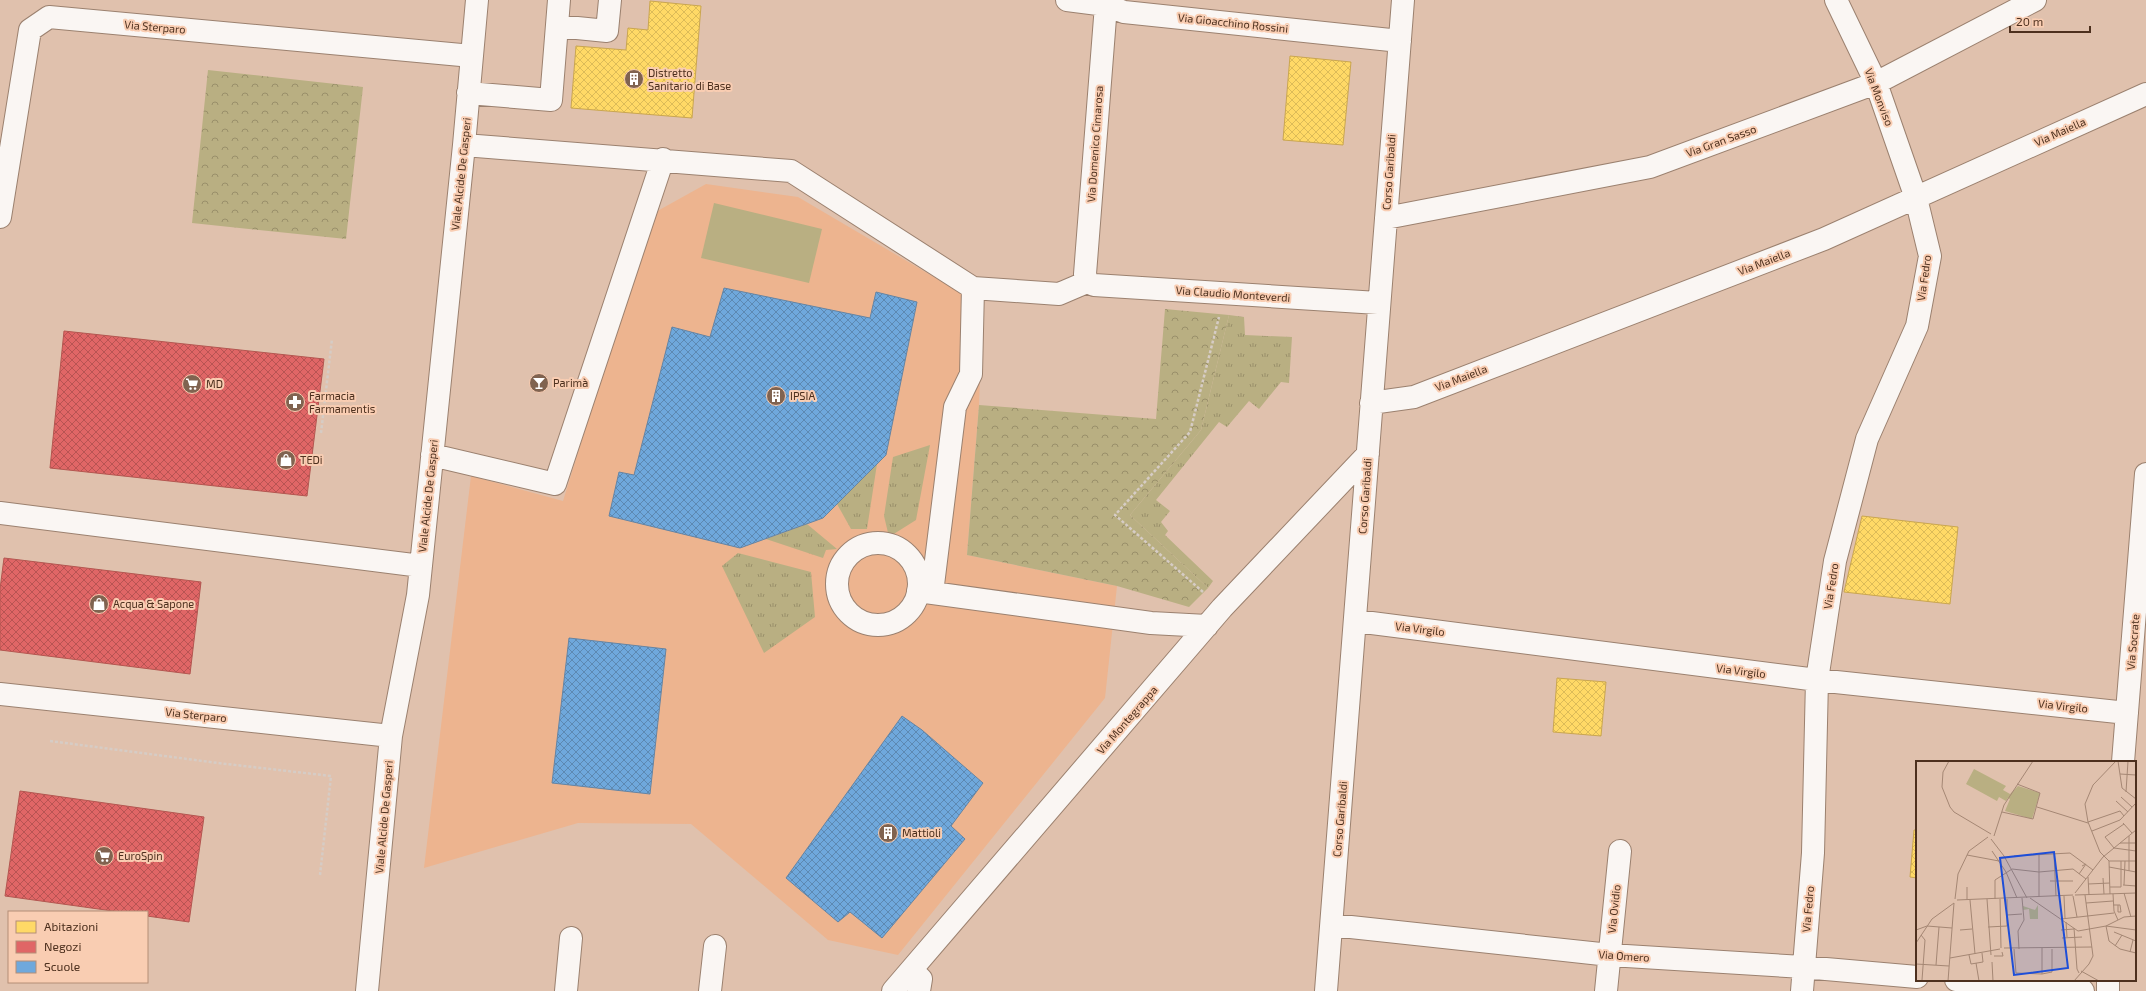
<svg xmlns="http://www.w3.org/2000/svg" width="2146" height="991" font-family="'Exo 2',sans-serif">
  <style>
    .built { fill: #edb48f }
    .grass { fill: url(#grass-tufts) }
    .park { fill: url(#park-crowns) }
    .pitch { fill: #b9af82 }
    .homes { fill: url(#homes-cross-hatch); stroke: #caa650 }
    .shops { fill: url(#shops-cross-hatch); stroke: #b45650 }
    .schools { fill: url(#schools-cross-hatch); stroke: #6584a3 }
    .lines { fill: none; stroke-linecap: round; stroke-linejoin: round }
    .minor-casing { stroke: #9b816f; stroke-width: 24 }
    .path { stroke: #d6ccc5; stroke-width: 2.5; stroke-dasharray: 3 2; stroke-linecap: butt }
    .minor { stroke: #faf6f3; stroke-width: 22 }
    .labels { text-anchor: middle; stroke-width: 4; stroke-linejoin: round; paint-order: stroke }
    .street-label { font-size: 11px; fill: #4d301e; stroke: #f9cdb2 }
    .poi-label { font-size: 11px; fill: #4d301e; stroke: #f9cdb2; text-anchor: start }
    .inset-road { fill: none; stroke: #a58774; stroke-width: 1 }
    .view { fill: #1d4ed8; fill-opacity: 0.15; stroke: #1d4ed8; stroke-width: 2 }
    .inset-edge { fill: none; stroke: #4d301e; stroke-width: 2 }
  </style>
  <defs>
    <pattern id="grass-tufts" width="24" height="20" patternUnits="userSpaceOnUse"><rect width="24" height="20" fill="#b9af82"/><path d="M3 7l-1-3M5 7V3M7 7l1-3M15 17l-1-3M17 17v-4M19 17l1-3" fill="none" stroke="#998f6a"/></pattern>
    <pattern id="park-crowns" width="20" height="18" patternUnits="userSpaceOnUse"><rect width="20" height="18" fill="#b9af82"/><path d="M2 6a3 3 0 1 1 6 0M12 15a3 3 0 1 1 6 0" fill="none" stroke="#998f6a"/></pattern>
    <pattern id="homes-cross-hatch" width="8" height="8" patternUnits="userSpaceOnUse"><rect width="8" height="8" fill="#ffd966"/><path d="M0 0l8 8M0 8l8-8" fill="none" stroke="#dcbb58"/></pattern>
    <pattern id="shops-cross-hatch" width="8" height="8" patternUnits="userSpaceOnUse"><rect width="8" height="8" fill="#e06666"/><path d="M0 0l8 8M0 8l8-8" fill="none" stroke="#b85453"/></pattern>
    <pattern id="schools-cross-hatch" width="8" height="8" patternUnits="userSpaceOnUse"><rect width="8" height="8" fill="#6fa8dc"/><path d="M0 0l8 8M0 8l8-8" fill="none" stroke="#5d89b2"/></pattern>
  </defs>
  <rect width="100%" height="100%" fill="#e0c1ad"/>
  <path class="built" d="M706 184 798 197 973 300 983 299 979 405 967 555 1117 586 1105 698 898 955 828 940 691 824 578 823 424 868 471 476 563 501 652 214Z"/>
  <path class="grass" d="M1229 315 1244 317 1245 335 1292 337 1289 383 1281 382 1259 409 1249 401 1227 427 1219 422 1156 500 1170 511 1161 522 1168 531 1165 535 1213 581 1208 588 1130 515 1201 430Z
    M930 445 916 520 889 537 884 516 893 457Z
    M877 464 867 529H851L837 504Z
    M807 524 837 549 826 550 823 558 766 539Z
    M738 553 811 572 815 617 764 653 722 566Z"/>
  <path class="park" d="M208 70 363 87 346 239 192 223Z
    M1165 309 1229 315 1201 430 1130 515 1208 588 1189 607 1117 586 967 555 979 405 1156 419Z"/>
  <path class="pitch" d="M714 203 822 229 809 283 701 258Z"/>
  <path class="homes" d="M650 1 701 6 692 118 571 108 576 46 626 50 628 28 648 30Z
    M1290 56 1351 62 1343 145 1283 140Z
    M1862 516 1958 527 1950 604 1844 592Z
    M1557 678 1606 682 1601 736 1553 732Z
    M1914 830H1917V878L1910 877Z"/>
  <path class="shops" d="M64 331 324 359 307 496 50 468Z
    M4 558 201 582 190 674 0 650V589Z
    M20 791 204 817 189 922 147 916V912H120L5 896Z"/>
  <path class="schools" d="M724 288 870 318 876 292 917 302 886 455 823 518 740 548 609 516 619 472 634 475 672 327 710 337Z
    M569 638 666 649 650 794 552 783Z
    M902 716 922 730 983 783 951 826 965 839 882 938 850 912 838 922 786 878Z"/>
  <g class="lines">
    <defs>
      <path id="minor" d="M1067 0 1106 5 1124 12 1400 41
        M557 26 607 31 610 0
        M468 93 551 100 559 0
        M464 145 791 171 973 288 1059 294 1087 282
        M0 217 30 30 49 17 472 56
        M1386 218 1650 167 1876 83 2035 0
        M1087 282 1094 285 1378 303
        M1087 282 1085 274 1106 5
        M1371 403 1414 397 1824 239 2146 94
        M432 455 555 484 663 159
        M0 513 421 566
        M837 584a41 41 0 1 1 82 0a41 41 0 1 1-82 0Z
        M918 591 1151 623 1207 626
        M932 593 955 407 971 374 973 288
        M1356 621 1817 680 2127 713
        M0 694 391 736
        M2123 762 2146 474
        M1332 925 1610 955 1803 967 1917 977
        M912 970 921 979 919 991
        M1956 980 2083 991
        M367 991 391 736 418 595 464 145 477 0
        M566 991 571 938
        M710 991 715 946
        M893 991 1222 608 1368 454
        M1326 991 1403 0
        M1606 991 1620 851
        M1802 991 1813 853 1817 680 1835 561 1867 439 1917 326 1930 256 1916 198 1876 83 1836 0
        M2108 991V980"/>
    </defs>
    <use href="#minor" class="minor-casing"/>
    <path class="path" d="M321 433 332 339
      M1203 592 1115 515 1190 432 1219 317
      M50 741 218 763 331 776 320 875"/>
    <use href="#minor" class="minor"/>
  </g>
  <defs>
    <symbol id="building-disc" viewBox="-11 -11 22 22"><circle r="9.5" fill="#806350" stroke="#f9cdb2"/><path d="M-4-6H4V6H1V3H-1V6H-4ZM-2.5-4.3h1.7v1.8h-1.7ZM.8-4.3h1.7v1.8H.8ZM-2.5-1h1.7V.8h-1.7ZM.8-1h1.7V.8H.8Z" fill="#fff"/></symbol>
    <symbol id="bar-disc" viewBox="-11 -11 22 22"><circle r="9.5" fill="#806350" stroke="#f9cdb2"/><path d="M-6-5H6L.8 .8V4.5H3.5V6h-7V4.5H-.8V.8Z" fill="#fff"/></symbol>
    <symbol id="supermarket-disc" viewBox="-11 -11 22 22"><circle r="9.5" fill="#806350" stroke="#f9cdb2"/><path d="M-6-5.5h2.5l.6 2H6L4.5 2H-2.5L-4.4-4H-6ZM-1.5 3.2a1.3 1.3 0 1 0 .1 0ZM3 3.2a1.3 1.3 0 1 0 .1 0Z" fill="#fff"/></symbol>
    <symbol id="pharmacy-disc" viewBox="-11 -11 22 22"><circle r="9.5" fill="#806350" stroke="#f9cdb2"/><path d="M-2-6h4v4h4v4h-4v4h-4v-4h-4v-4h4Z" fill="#fff"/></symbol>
    <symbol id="shop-disc" viewBox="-11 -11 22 22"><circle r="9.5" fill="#806350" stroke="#f9cdb2"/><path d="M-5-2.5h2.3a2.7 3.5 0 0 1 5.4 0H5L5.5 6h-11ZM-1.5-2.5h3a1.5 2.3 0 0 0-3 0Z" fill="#fff"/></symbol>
  </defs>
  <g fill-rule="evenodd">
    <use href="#building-disc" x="623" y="68" width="22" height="22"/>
    <use href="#bar-disc" x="528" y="372" width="22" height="22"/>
    <use href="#supermarket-disc" x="181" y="373" width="22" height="22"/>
    <use href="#building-disc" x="765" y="385" width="22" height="22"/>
    <use href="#pharmacy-disc" x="284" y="391" width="22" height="22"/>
    <use href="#shop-disc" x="275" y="449" width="22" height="22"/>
    <use href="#shop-disc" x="88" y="593" width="22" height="22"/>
    <use href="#building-disc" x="877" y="822" width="22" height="22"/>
    <use href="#supermarket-disc" x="93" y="845" width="22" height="22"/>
  </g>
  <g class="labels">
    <g class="street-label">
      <text transform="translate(1233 23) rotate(6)" y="4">Via Gioacchino Rossini</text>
      <text transform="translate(155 27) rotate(5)" y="4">Via Sterparo</text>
      <text transform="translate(1879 97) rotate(69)" y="4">Via Monviso</text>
      <text transform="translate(2060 132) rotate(-24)" y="4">Via Maiella</text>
      <text transform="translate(1721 141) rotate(-20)" y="4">Via Gran Sasso</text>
      <text transform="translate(1095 144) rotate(-86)" y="4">Via Domenico Cimarosa</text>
      <text transform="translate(1389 172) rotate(-86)" y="4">Corso Garibaldi</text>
      <text transform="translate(461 174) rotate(-84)" y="4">Viale Alcide De Gasperi</text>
      <text transform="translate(1764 262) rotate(-21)" y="4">Via Maiella</text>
      <text transform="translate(1924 278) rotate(-82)" y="4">Via Fedro</text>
      <text transform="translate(1233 294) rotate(4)" y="4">Via Claudio Monteverdi</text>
      <text transform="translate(1461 378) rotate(-21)" y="4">Via Maiella</text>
      <text transform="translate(428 496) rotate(-84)" y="4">Viale Alcide De Gasperi</text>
      <text transform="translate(1365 496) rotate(-86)" y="4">Corso Garibaldi</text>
      <text transform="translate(1831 586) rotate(-81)" y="4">Via Fedro</text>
      <text transform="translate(1420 629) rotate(7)" y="4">Via Virgilo</text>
      <text transform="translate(2133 642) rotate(-85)" y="4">Via Socrate</text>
      <text transform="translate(1741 671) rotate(7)" y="4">Via Virgilo</text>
      <text transform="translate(2063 706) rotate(6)" y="4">Via Virgilo</text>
      <text transform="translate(196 715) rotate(6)" y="4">Via Sterparo</text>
      <text transform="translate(1127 720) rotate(-49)" y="4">Via Montegrappa</text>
      <text transform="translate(384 817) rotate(-85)" y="4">Viale Alcide De Gasperi</text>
      <text transform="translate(1340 819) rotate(-85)" y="4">Corso Garibaldi</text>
      <text transform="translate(1614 909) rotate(-84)" y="4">Via Ovidio</text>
      <text transform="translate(1808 909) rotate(-85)" y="4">Via Fedro</text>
      <text transform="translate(1624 956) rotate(4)" y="4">Via Omero</text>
    </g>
    <g class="poi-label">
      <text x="648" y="77">Distretto<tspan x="648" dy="13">Sanitario di Base</tspan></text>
      <text x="553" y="387">Parimà</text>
      <text x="206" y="388">MD</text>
      <text x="309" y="400">Farmacia<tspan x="309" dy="13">Farmamentis</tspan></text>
      <text x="790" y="400">IPSIA</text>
      <text x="300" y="464">TEDi</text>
      <text x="113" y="608">Acqua &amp; Sapone</text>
      <text x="902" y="837">Mattioli</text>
      <text x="118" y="860">EuroSpin</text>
    </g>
  </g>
  <g transform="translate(1916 761)">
    <rect width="220" height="220" fill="#e0c1ad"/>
    <path d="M58 8 90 25 87 29 94 33 92 35 102 25 124 32 116 58 89 50 94 38 92 37 90 40 83 36 81 40 50 23Z" fill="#b9af82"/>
    <path d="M122 144V158H114L113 148 107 149V145L119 149Z" fill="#b9af82"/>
    <path class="inset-road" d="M33 0 27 11 26 26 34 46 38 51 75 73M202 0 206 27 220 38M204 13 220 14M210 31 212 0M205 36 216 46M200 40 212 51M121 46 172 62M86 51 117 58 124 32 101 23M172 61 204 50 208 55M207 62 216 72M208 63 189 76 198 87 220 90M176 70 204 59 220 42M78 75 88 44 117 0M213 75V110M75 78 88 95 111 137M204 82H220M76 90 90 111 101 137M138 93 140 135M51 94 83 100M123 94V136M98 95 154 92 177 109M193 100 184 91 172 61 169 43 177 24 200 0M193 100 194 133M193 100H220M193 106 220 111M157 108 170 118M163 113 170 103 166 105M172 116 173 134M187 117 188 133M134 120H157M172 123 194 122M207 124 220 125M208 124 209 100M51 126V139M194 126H205V100M159 132 187 96 220 69M208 132 215 156M197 133 198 150 202 159M159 134 220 132M148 135 149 157M157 135 161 156M114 137 162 170 190 165 220 169M39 138 42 113 53 90 72 76M71 138 75 194M79 138V119L96 108 123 111 157 108M84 138 85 187M41 139 157 134M54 139 59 193M170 142 197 140M197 144H202V151H205L204 144H202M91 154 106 153M220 155 208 156 190 165 193 180 204 188 220 192M145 158 198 152M150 161 151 176M72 166 91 165V138M158 167 161 208 163 212M0 169 11 165 36 167M44 169 56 168M145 169 158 168M198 171 220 180M5 174 9 179 6 219M146 177 166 176M0 182 16 158 38 142M199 185 206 174M88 187 176 186M98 188 100 212 126 213 136 211V188M103 188 102 170 108 159 106 137M214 191 217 179M53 194 55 203 67 201 66 192M78 195H87L86 191M34 197 84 188M76 201 77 220M60 202 63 220M0 203 33 205M20 204 23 166M165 210 183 220M126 213V187M32 220 38 142M158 220 173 203 177 195 169 134"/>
    <path class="view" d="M138 91 152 207 98 214 84 97Z"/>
    <rect width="220" height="220" class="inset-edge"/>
  </g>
  <rect x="8" y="911" width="140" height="72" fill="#f9cdb2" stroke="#b48e77"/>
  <rect x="16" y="921" width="20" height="12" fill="#ffd966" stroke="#b48e77"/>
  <text x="44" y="931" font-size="12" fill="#4d301e">Abitazioni</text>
  <rect x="16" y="941" width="20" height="12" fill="#e06666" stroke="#b48e77"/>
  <text x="44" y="951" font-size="12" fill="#4d301e">Negozi</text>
  <rect x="16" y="961" width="20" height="12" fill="#6fa8dc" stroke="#b48e77"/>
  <text x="44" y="971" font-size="12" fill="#4d301e">Scuole</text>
  <path d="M2010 26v6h80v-6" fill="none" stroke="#4d301e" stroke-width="2"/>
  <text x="2016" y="26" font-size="12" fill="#4d301e" stroke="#f9cdb2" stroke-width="3" paint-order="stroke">20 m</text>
</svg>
